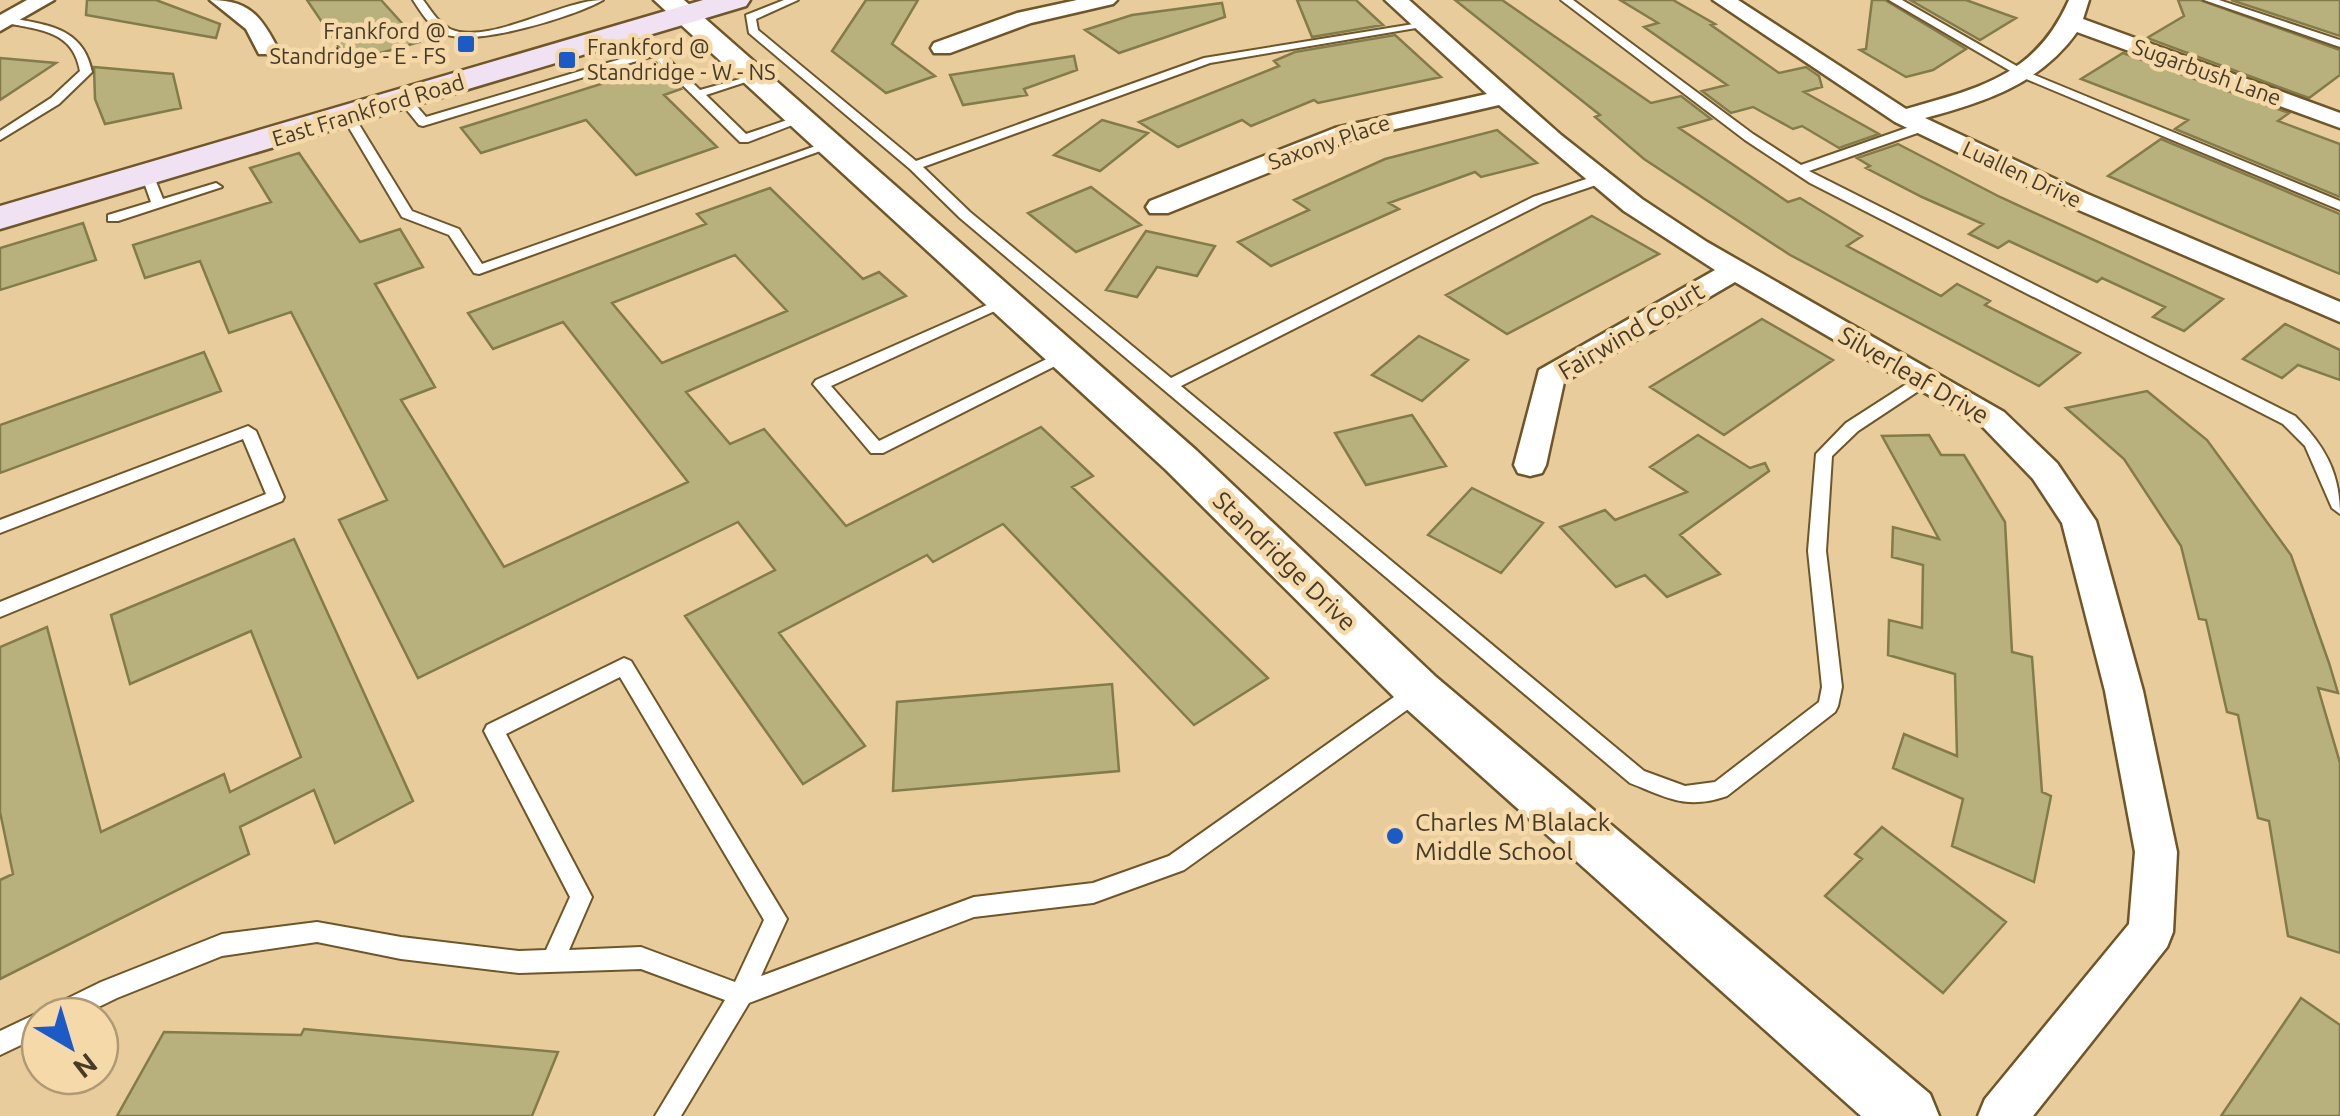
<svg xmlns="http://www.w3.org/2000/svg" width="2340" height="1116" font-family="Ubuntu,sans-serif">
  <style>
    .building { fill: #b8b07d; stroke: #837c4a; stroke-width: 2.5; fill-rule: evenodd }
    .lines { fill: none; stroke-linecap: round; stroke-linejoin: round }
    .service-casing { stroke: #6f5629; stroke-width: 4 }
    .minor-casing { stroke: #6f5629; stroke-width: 5 }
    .tertiary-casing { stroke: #6f5629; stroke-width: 5 }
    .secondary-casing { stroke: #6f5629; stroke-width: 5 }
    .service { fill: #fff; fill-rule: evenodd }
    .minor { fill: #fff; fill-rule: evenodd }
    .tertiary { fill: #fff; fill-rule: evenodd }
    .secondary { fill: #f0e2f3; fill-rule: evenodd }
    .poi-dot { fill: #1c5ac6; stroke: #f5d9a9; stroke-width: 4 }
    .labels { text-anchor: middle; stroke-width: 9; stroke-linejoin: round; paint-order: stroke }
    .far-poi-label { font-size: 22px; fill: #463b28; stroke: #f5d9a9; text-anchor: end }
    .far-street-label { font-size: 22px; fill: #463b28; stroke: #f5d9a9 }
    .street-label { font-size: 25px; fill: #463b28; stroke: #f5d9a9 }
    .poi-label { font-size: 25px; fill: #463b28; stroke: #f5d9a9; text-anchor: start }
  </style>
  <rect width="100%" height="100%" fill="#e8cc9c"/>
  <path class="building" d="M87 0H156L220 24 216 38 86 15Z
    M307 0H381L419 42 349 62Z
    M866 0H918L892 44 935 76 886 93 832 51Z
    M1297 0H1356L1383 25 1312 37Z
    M1455 0H1502L1651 103 1681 96 1711 119 1679 128 1788 202 1800 198 1862 236 1847 246 1941 296 1957 284 1990 301 1985 305 2080 353 2039 386 1790 255 1644 159 1595 117 1600 115Z
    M1620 0H1673L1715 24 1711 25 1779 73 1806 67 1819 76 1822 87 1804 92 1879 134 1839 148 1802 126 1793 129 1753 107 1731 113 1702 91 1727 85 1644 27 1658 23Z
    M1872 0H1885L1966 49 1933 70 1906 77 1860 50 1866 49Z
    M1910 0H1966L2016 18 1980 40Z
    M2178 0H2200L2340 50V75L2309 98 2147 38 2184 16Z
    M2231 0H2340V36Z
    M1222 3 1225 17 1119 53 1085 30 1132 15Z
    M1395 35 1441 77 1318 103 1314 100 1251 126 1242 120 1178 147 1139 122 1279 66 1274 61 1295 52Z
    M2123 53 2289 113 2278 121 2340 144V197L2175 129 2188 120 2081 79Z
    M1074 56 1077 70 1024 89 1027 95 963 105 950 75Z
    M0 58 56 63 0 100Z
    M658 66 681 89 664 95 717 147 636 175 586 120 481 153 461 128Z
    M94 67 173 74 181 108 105 124 95 99Z
    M1102 120 1148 133 1100 171 1054 155Z
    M1497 130 1537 163 1481 177 1475 172 1389 203 1399 209 1271 266 1238 242 1309 210 1294 200 1385 159Z
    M2161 139 2340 214V274L2108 176Z
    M1898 144 2000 197 2223 299 2184 331 2153 317 2165 307 2102 278 2097 282 2009 241 1998 248 1969 234 1983 224 1922 197 1866 168 1870 166 1857 158Z
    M299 153 360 242 400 229 423 267 375 284 435 387 401 400 504 567 688 482 563 322 493 349 468 313 706 224 697 214 770 188 863 279 879 272 906 296 686 392 730 444 764 429 846 526 1041 427 1093 476 1072 487 1268 678 1194 725 1003 524 933 562 927 555 779 633 865 746 803 784 685 616 775 570 738 522 418 678 339 520 387 500 291 312 229 333 200 261 145 278 133 245 271 202 250 168ZM735 255 787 311 662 363 612 303Z
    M1091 187 1141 225 1076 252 1028 213Z
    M1592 216 1659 254 1507 334 1446 295Z
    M83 223 96 260 0 290V248Z
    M1146 231 1215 246 1197 276 1157 267 1137 297 1106 290Z
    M1762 319 1833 360 1724 435 1650 387Z
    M2285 324 2340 350V380L2298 365 2282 378 2243 359Z
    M1419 336 1468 360 1422 401 1372 375Z
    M204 352 221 391 0 473V425Z
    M2147 391 2207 440 2291 555 2329 663 2338 693 2318 688 2340 763V953L2288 936 2269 821 2258 818 2238 715 2227 712 2206 620 2199 619 2181 546 2124 459 2066 408Z
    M1412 415 1446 466 1366 485 1335 433Z
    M1698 435 1750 468 1765 463 1769 471 1680 535 1720 574 1667 597 1645 575 1616 587 1560 527 1605 510 1615 520 1687 492 1650 467Z
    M1929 435 1941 455H1964L2005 522 2012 652 2032 657 2042 792 2051 796 2034 882 1952 846 1963 799 1893 768 1904 734 1957 756 1955 674 1888 655 1889 620 1922 628 1923 565 1892 557 1893 527 1939 539 1882 436Z
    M1472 488 1543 523 1501 573 1428 535Z
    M294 539 413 801 335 843 314 790 240 827 249 854 0 979V880L13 874 0 812V647L47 627 101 832 224 774 230 792 301 757 251 631 130 684 111 615Z
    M1112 684 1119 771 893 791 897 702Z
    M1882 827 2006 922 1943 993 1825 896 1862 859 1855 854Z
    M2301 998 2340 1025V1116H2221Z
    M304 1029 558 1052 532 1116H117L164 1032 301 1035Z"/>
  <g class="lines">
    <defs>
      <path id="service" d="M413 0H423C431 10 438 23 450 29 488 46 561 0 603 0 576 16 475 47 445 34 430 28 421 12 413 0Z
        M784 0H798L756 19 758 30 916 161 1204 58 1426 22 1427 24 1422 27 1210 63 923 167 970 212 1171 378 1533 197 1595 176H1605V182L1543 203 1181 386 1644 771 1685 786 1715 782 1819 702 1822 687 1808 551 1816 454 1846 423 1919 376H1929L1932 380 1929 384 1858 431 1832 456 1826 551 1842 687 1838 706 1835 712 1727 796C1686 810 1668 798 1630 783L960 218 910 169 749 33 746 15Z
        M1561 0H1573L1753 134 1801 165 1918 124H1926V130L1809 171 2295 416C2324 445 2340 472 2340 514L2332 508 2305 446 2283 424 1810 183 1745 140Z
        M1889 0H1902L2027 72 2340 201V210L2019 76Z
        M2204 0H2219L2340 40V47Z
        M6 17C45 25 83 26 92 72L59 104 0 140V131L51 98 80 71C73 29 37 30 2 22V18Z
        M651 50H659L700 90 758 74V78L706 95 746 134 802 115 808 119 748 142H740L653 56 423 126 419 125 398 99 408 96 426 117Z
        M344 113H352L412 211 459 229 482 264 827 142 837 145 479 274 474 273 449 235 402 217 342 116Z
        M147 170 153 174 163 199 216 183 222 187 118 221H108V215L151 202 141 174Z
        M1005 297 1012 301 1010 304 831 386 879 441 1061 352H1071L1073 355 1071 358 883 453H871L813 384 816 380Z
        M248 426 256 431 284 497 282 501 0 617V602L266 494 243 439 0 533V520Z
        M624 658 631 661 787 919 761 976 974 897 1093 883 1169 856 1411 685 1418 683 1425 685 1428 691 1425 697 1184 870 1093 903 974 917 749 1003 681 1116H655L725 1000 641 969 519 973 401 959 317 942 222 956 117 998 80 1016H40V1036L0 1055V1031L40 1012 45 1015 48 1008 101 982 222 934 317 922 401 937 519 951 546 950 570 897 484 731 487 725ZM620 677 764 920 735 982 641 947 569 950 592 897 506 734Z"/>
      <path id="minor" d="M27 0H54L0 31V15Z
        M210 0C249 0 261 16 278 49L275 54H259L246 29Z
        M1077 0H1117L1113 4 1031 23 950 53H934L931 48 934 43 1017 13Z
        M1385 0H1409L1561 135 1642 199 1707 242 2004 412 2057 463 2096 521 2143 691 2177 852 2173 932 2167 947 2033 1116H1978L1985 1099 2129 924 2135 852 2105 691 2062 523 2033 479 1982 426 1735 282 1564 382 1546 465 1542 473 1530 476 1518 473 1514 465 1539 370 1715 270 1624 211 1499 105 1352 139 1168 213H1150L1146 207 1150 201 1335 128 1487 94Z
        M1713 0H1738L1906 109C1981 88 2036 75 2069 0H2089L2083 19 2340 113V128L2077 32C2040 84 1985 102 1925 118L2085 193 2340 302V322L2067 205 1895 122Z"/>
      <path id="tertiary" d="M654 0H684L1196 450 1436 677 1930 1094 1939 1116H1861L1402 705 1166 470Z"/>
      <path id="secondary" d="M703 0H750L746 6 0 229V206Z"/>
    </defs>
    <use href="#service" class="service-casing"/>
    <use href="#minor" class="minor-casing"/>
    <use href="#tertiary" class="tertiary-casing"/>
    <use href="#secondary" class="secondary-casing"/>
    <use href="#service" class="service"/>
    <use href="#minor" class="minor"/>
    <use href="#tertiary" class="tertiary"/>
    <use href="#secondary" class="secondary"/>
  </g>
  <g class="poi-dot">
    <rect x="456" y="34" width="20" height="20" rx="5"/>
    <rect x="557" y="50" width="20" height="20" rx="5"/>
    <circle cx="1395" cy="836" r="10"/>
  </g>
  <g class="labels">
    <g class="far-poi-label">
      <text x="446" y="39">Frankford @<tspan x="446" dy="25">Standridge - E - FS</tspan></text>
      <text x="587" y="55" text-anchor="start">Frankford @<tspan x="587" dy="25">Standridge - W - NS</tspan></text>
    </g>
    <g class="far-street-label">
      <text transform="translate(2207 72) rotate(20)" y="8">Sugarbush Lane</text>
      <text transform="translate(368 110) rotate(-17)" y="8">East Frankford Road</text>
      <text transform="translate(1329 142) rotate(-19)" y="8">Saxony Place</text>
      <text transform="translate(2022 174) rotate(25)" y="8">Luallen Drive</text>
    </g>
    <g class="street-label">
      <text transform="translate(1631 331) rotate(-31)" y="9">Fairwind Court</text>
      <text transform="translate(1914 375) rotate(30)" y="9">Silverleaf Drive</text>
      <text transform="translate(1285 561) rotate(44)" y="9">Standridge Drive</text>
    </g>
    <g class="poi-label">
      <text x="1415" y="831">Charles M Blalack<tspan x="1415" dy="29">Middle School</tspan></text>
    </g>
  </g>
  <g transform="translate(70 1046) rotate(142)"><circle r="48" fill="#f5d9a9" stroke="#af9a75" stroke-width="2.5"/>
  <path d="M0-8L18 38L0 25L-18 38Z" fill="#1c5ac6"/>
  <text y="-15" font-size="28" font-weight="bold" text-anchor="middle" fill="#463b28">N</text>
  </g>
</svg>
